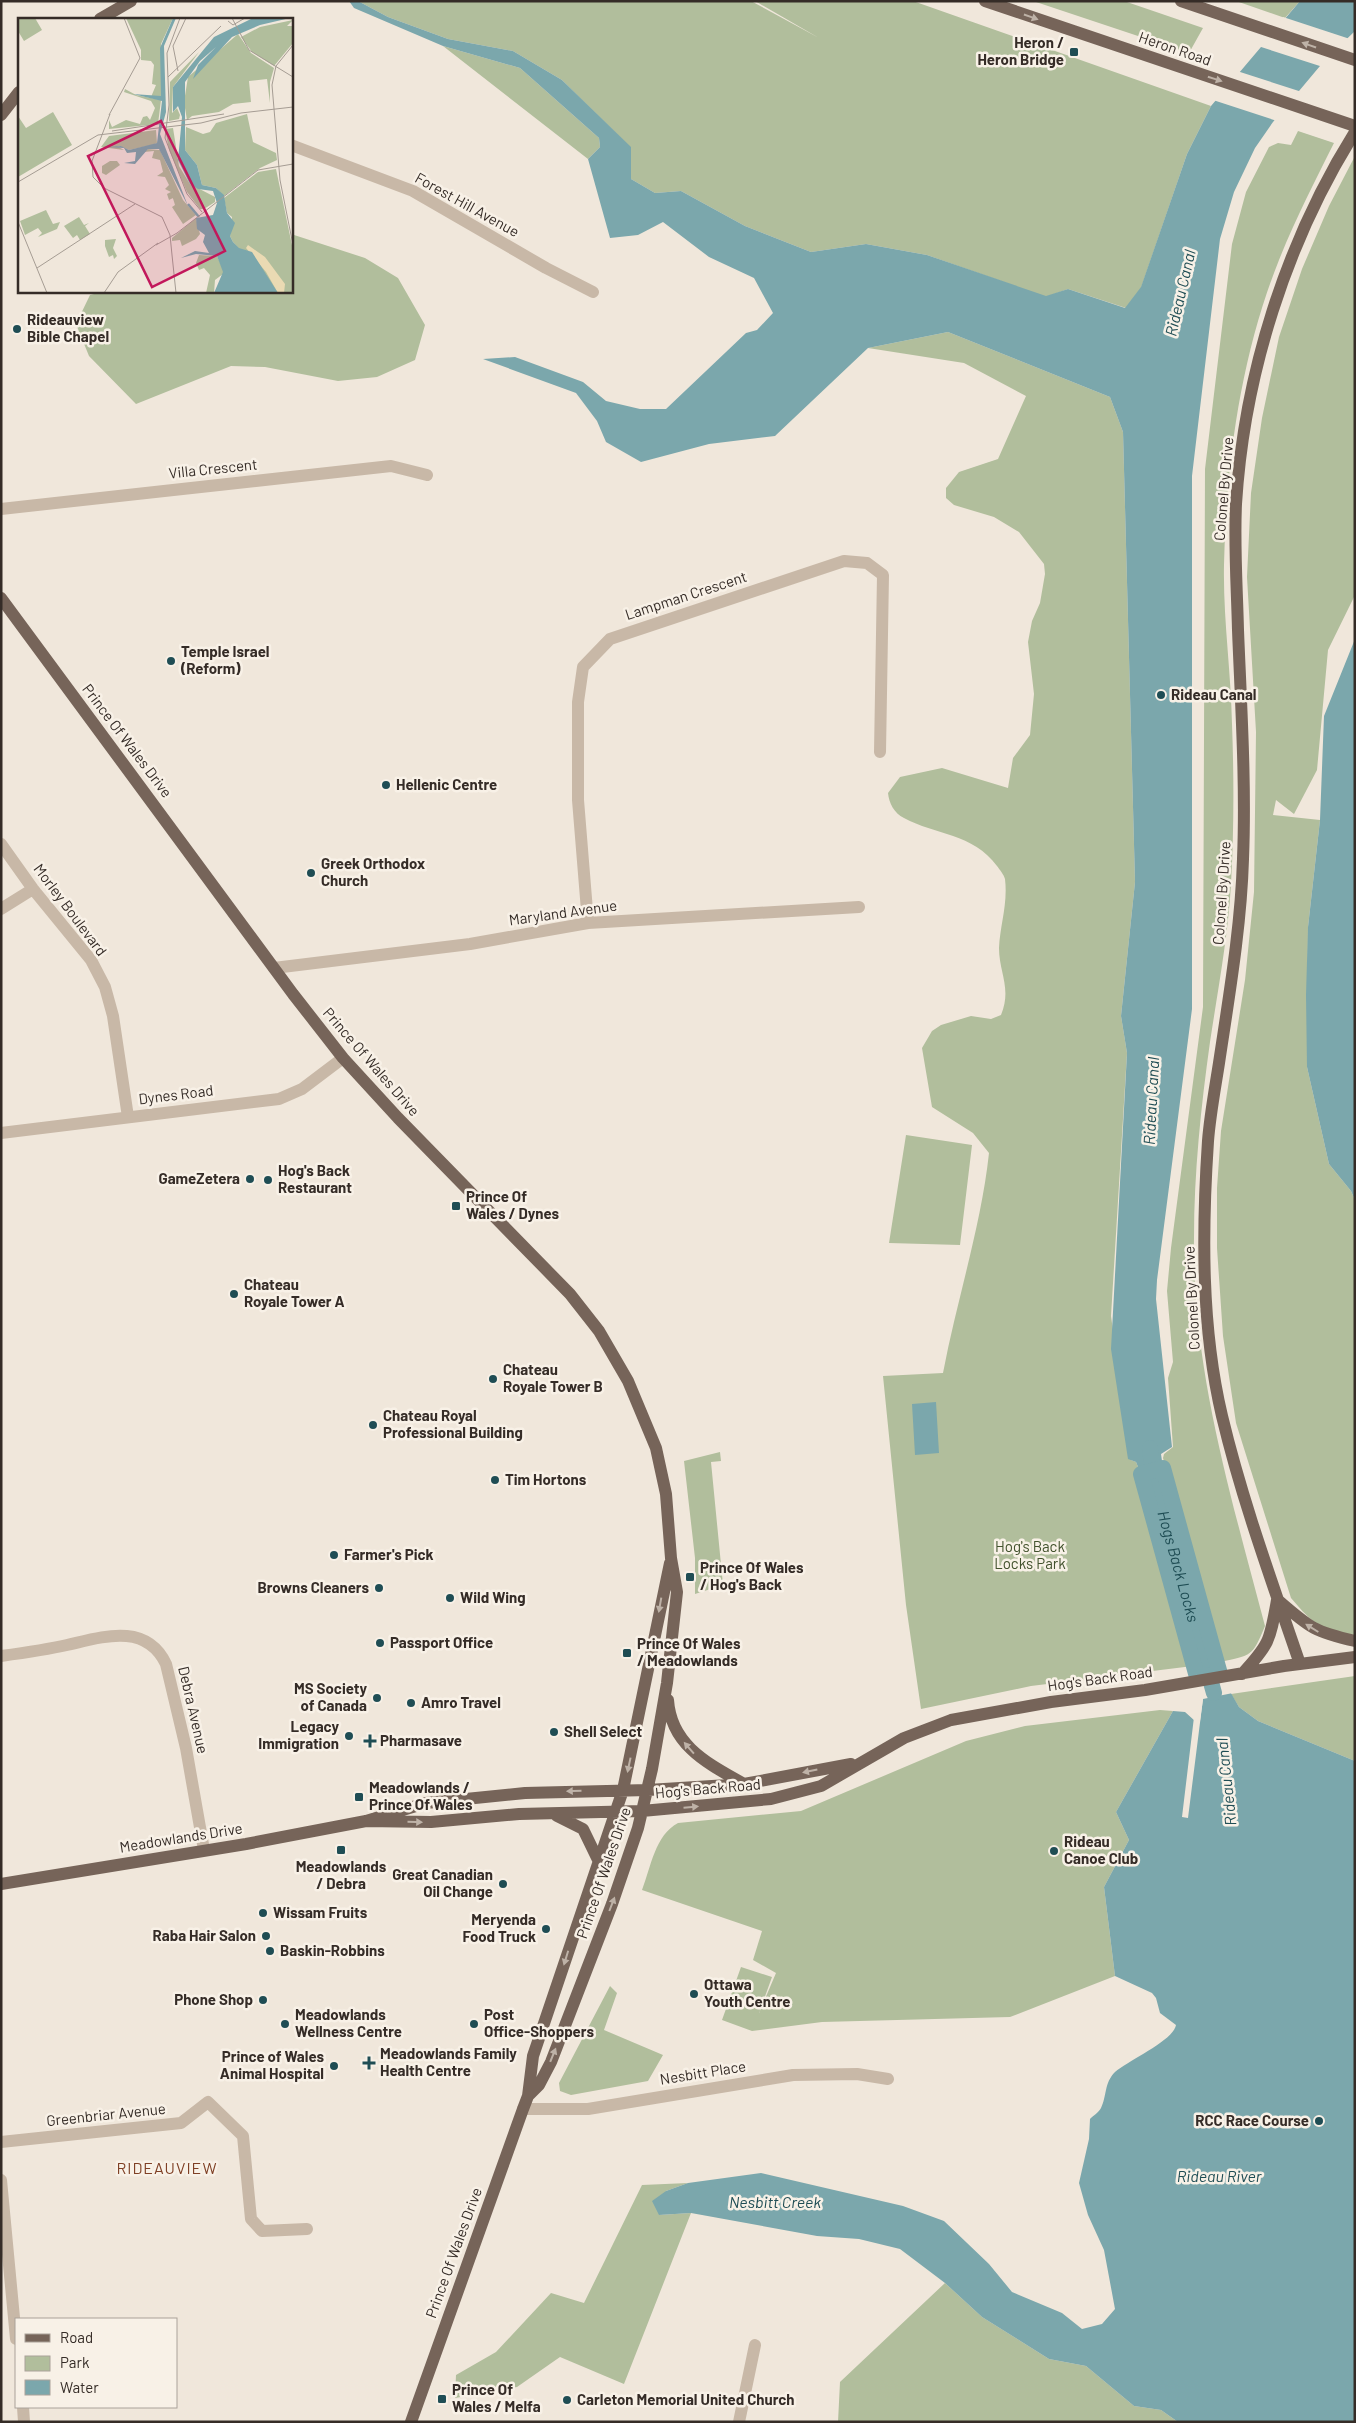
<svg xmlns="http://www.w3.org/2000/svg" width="1356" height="2423" font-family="Barlow,sans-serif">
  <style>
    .green { fill: #b1be9c }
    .water { fill: #7ba7ac }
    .pier { fill: #f0e7db }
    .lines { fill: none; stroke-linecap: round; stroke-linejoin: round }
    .canal { stroke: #7ba7ac; stroke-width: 16 }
    .minor { stroke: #c8b8a7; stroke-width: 12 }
    .major { stroke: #766459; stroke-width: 12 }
    .oneway { fill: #beb2a7 }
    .poi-dot { fill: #1f4d54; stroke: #f8f1e7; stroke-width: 2 }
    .labels { text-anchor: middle; stroke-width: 5; stroke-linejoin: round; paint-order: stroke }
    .poi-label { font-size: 15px; font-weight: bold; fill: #352c27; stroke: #f8f1e7; text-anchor: start }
    .street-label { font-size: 15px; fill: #352c27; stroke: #f8f1e7 }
    .park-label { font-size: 15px; fill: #42522d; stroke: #f8f1e7 }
    .water-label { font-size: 16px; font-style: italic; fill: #1f4d54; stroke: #f8f1e7 }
    .neighbourhood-label { font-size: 16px; letter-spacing: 1px; fill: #7f4025; stroke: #f8f1e7 }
    .inset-river { fill: none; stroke: #7ba7ac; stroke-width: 2.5 }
    .inset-road { fill: none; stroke: #a59c93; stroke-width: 1 }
    .view { fill: #c2185b; fill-opacity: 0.15; stroke: #c2185b; stroke-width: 2.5 }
    .inset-edge { fill: none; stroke: #352c27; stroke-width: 2.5 }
  </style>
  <rect width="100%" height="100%" fill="#f0e7db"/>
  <path class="green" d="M358 1H751L819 38 755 1H913L1211 106 1187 154 1141 288 1126 308 1068 289 1046 297 927 255 866 244 811 252 745 226 681 191 655 193 631 179 630 147 562 80 513 51 448 39 388 17Z
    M1033 1H1124L1203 28 1189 53Z
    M1236 1H1300L1285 18Z
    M443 46 520 68 599 138 600 147 588 159Z
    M1298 131 1334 143C1315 181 1295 220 1279 260 1241 355 1226 462 1224 565 1223 618 1231 671 1232 724 1234 777 1234 831 1231 884 1228 937 1218 989 1210 1042 1201 1106 1194 1173 1194 1238 1192 1369 1232 1500 1265 1626 1252 1657 1252 1655 1220 1662L1197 1574 1163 1458 1164 1454 1173 1447 1168 1378 1173 1362 1167 1291 1171 1248 1203 1007 1205 469 1232 244 1246 192 1269 147 1278 143 1291 145Z
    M1355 156V595L1328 650 1317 770 1294 814 1276 800 1273 815 1320 820 1308 927 1307 1067 1329 1164 1351 1191 1355 1200V1635C1319 1629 1314 1625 1291 1598L1236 1423 1223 1336 1217 1248V1188L1221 1131 1245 980 1254 892 1256 732 1247 577 1251 493 1262 418 1279 337 1302 269 1329 206Z
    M291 234 365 258 398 278 425 325 415 360 377 377 338 381 265 367 231 366 136 404 89 356 76 324 90 295 106 291H291Z
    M948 332 1110 397 1123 432 1135 882 1121 1016 1127 1053 1111 1316 1131 1460 1136 1462 1141 1474 1193 1666 1031 1686 921 1709 906 1605 883 1376 943 1373C957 1299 981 1227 989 1153L973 1133 932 1107 922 1048 932 1031 941 1025 971 1016 991 1019 1001 1015C1012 988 999 973 999 948 1000 925 1008 904 1005 879 1004 875 1000 870 997 866 973 833 935 835 904 818 894 813 889 803 888 793L900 777 942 768 1008 788 1013 758 1030 735 1034 694 1028 642 1032 621 1040 603 1045 574 1044 564 1019 532 994 517 954 505 946 498V488L959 472 998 459 1026 396 964 363 868 348Z
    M906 1135 972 1145 960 1245 889 1243Z
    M720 1452 721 1461 711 1462 723 1585 695 1594V1558L684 1461Z
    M1355 1676V1761L1258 1721 1239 1707 1231 1694Z
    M1160 1710 1173 1711 1116 1812 1129 1840 1104 1887 1115 1976 1010 2017 822 2022 752 2031 722 2020 741 1967 772 1977 759 2013 776 1973 753 1960 762 1931 642 1890C651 1867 655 1835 678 1823L801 1811 966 1741 1025 1726Z
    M610 1986 617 1993 604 2030 663 2055 648 2081 571 2095 560 2091 559 2083Z
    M688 2183 666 2191 659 2215 691 2213 624 2384 560 2357 517 2387 455 2398 456 2375 496 2352 551 2293 584 2303 642 2185Z
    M945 2283 982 2317 1049 2359 1086 2366 1134 2406 1161 2410 1178 2422H838L840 2382Z"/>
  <path class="water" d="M349 1H358L388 17 448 39 513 51 562 80 631 147V179L655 193 681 191 745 226 811 252 866 244 927 255 1046 296 1068 289 1125 308 1141 287 1187 154 1211 106 1300 1H1355V31L1325 60 1273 122 1255 148 1234 192 1220 239 1192 476V1009L1157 1280 1156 1299 1172 1447 1161 1454 1163 1468 1141 1474 1136 1462 1128 1459 1111 1349 1127 1053 1121 1016 1135 882 1123 432 1110 397 948 332 868 348 775 436 709 444 641 462 606 442 597 421 576 393 483 359 515 357 583 382 606 401 640 409H666L746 333 757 330 773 313 754 278 709 257 663 222 638 235 610 238 588 159 600 147 599 138 520 68 443 46 354 8Z
    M1355 639V1200L1351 1191 1329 1164 1307 1067 1306 995 1308 927 1320 820 1324 716Z
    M936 1402 939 1453 915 1455 912 1404Z
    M1220 1674 1239 1707 1258 1721 1355 1761V2422H1178L1161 2410 1134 2406 1086 2366 1049 2359 982 2317 945 2283 900 2249 859 2239 817 2236 691 2213 659 2215 652 2201 666 2191 688 2183 761 2173 903 2206 944 2221 989 2264 1012 2292 1062 2313 1082 2329 1102 2324 1115 2309 1104 2250 1088 2215 1079 2183 1089 2139 1090 2119C1093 2116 1099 2112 1101 2108 1107 2096 1104 2083 1115 2072 1129 2060 1173 2041 1176 2025L1160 2013 1156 1998 1152 1993 1115 1976 1104 1887 1129 1840 1116 1812 1173 1711 1185 1712 1195 1721H1200L1203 1699 1197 1677Z"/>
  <path class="pier" d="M1283 17 1350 39 1323 67 1258 46Z
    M1237 71 1302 92 1277 121 1213 100Z
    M1222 1673 1233 1693 1203 1699 1188 1818 1182 1817 1194 1717 1198 1718 1200 1699 1194 1678Z"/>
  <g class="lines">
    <g class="canal">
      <path id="s1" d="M1150 1448 1153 1475 1214 1693"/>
      <path d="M1163 1468 1213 1649 1220 1674 1197 1677 1141 1474Z"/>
    </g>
    <path class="minor" d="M291 145 413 191 546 268 593 292
      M1 509 391 466 427 475
      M1 844 33 889 91 960 105 987 113 1016 128 1117
      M1 909 33 889
      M588 923 578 800V702L583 667 610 639 844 561 867 563 883 575 880 752
      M274 968 470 944 588 923 859 907
      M1 1133 279 1099 302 1089 343 1058
      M1 1656C23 1653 45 1650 67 1645 102 1637 146 1622 166 1664L186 1748 204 1850
      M523 2109H588L793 2075 857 2074 888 2079
      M1 2142 181 2123 208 2102 243 2136 251 2219 262 2231 307 2229
      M1 2180 16 2339
      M23 2407 24 2422
      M739 2422 755 2345"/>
    <path class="major" d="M985 1 1355 126
      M1181 1 1355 60
      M100 19 131 1
      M1 115 19 92
      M1 598 293 994 343 1058 398 1118 570 1294 599 1331 628 1381 656 1448 666 1494 671 1558 677 1592 667 1683 652 1769 638 1828 612 1904 551 2062 539 2085 528 2096
      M1279 1601C1310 1628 1315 1632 1355 1641
      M1300 1664C1272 1582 1242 1500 1222 1416 1201 1327 1202 1231 1208 1141 1210 1115 1215 1089 1219 1063 1229 996 1241 927 1243 859 1246 783 1241 706 1238 630 1237 588 1234 546 1236 504 1244 375 1286 242 1355 132
      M1242 1674C1270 1644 1270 1640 1277 1600
      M668 1700C671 1746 709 1764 744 1784
      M557 1816 583 1829 599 1862
      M366 1821 431 1822 519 1814 642 1811 771 1799 821 1786 904 1738 951 1720 1051 1702 1145 1690 1284 1666 1355 1657
      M1 1884 246 1844 366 1821 426 1803 525 1793 648 1790 744 1784 851 1764
      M411 2422 523 2109 528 2096 533 2056 623 1790 670 1563"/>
  </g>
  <defs><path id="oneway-solid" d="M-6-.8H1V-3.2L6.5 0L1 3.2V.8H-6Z" transform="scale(1.25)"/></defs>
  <g class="oneway">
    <use href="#oneway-solid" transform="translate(1031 17) rotate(19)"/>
    <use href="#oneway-solid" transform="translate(1309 45) rotate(-161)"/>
    <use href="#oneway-solid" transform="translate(1215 79) rotate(18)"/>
    <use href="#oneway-solid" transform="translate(660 1605) rotate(100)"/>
    <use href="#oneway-solid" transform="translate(1312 1628) rotate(-148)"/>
    <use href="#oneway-solid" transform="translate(689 1748) rotate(-131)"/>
    <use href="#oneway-solid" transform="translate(629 1765) rotate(102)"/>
    <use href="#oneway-solid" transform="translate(810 1771) rotate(168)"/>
    <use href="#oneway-solid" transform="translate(574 1791) rotate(178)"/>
    <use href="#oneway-solid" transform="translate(691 1807) rotate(-5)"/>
    <use href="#oneway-solid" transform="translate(415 1822) rotate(1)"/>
    <use href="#oneway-solid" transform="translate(612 1904) rotate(-69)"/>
    <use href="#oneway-solid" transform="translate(566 1958) rotate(107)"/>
    <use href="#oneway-solid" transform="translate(553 2055) rotate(-68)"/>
  </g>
  <g class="poi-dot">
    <rect x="1069" y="47" width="10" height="10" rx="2.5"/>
    <circle cx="17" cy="329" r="5"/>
    <circle cx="171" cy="661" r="5"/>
    <circle cx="1161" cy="695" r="5"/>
    <circle cx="386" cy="785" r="5"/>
    <circle cx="311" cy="873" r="5"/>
    <circle cx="250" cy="1179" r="5"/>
    <circle cx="268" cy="1180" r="5"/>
    <rect x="451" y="1201" width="10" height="10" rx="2.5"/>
    <circle cx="234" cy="1294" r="5"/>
    <circle cx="493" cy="1379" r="5"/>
    <circle cx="373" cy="1425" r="5"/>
    <circle cx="495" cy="1480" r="5"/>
    <circle cx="334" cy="1555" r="5"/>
    <rect x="685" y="1572" width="10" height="10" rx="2.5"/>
    <circle cx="379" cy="1588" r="5"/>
    <circle cx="450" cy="1598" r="5"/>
    <circle cx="380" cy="1643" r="5"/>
    <rect x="622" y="1648" width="10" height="10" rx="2.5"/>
    <circle cx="377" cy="1698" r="5"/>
    <circle cx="411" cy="1703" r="5"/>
    <circle cx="554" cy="1732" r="5"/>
    <circle cx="349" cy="1736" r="5"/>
    <path d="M367.5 1733.5h5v5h5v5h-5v5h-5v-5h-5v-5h5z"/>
    <rect x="354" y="1792" width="10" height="10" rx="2.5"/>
    <rect x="336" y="1845" width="10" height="10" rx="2.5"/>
    <circle cx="1054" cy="1851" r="5"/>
    <circle cx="503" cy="1884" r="5"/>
    <circle cx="263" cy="1913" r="5"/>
    <circle cx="546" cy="1929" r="5"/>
    <circle cx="266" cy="1936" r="5"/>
    <circle cx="270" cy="1951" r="5"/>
    <circle cx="694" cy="1994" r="5"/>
    <circle cx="263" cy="2000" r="5"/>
    <circle cx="285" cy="2024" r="5"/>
    <circle cx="474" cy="2024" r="5"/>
    <path d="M366.5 2055.5h5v5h5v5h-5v5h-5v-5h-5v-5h5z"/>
    <circle cx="334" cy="2066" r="5"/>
    <circle cx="1319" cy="2121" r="5"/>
    <rect x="437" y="2394" width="10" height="10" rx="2.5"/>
    <circle cx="567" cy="2400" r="5"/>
  </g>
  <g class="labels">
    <g class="poi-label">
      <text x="1064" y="48" text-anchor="end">Heron /<tspan x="1064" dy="17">Heron Bridge</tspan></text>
      <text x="27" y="325">Rideauview<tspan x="27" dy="17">Bible Chapel</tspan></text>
      <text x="181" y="657">Temple Israel<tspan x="181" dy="17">(Reform)</tspan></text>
      <text x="1171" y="700">Rideau Canal</text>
      <text x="396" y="790">Hellenic Centre</text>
      <text x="321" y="869">Greek Orthodox<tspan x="321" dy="17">Church</tspan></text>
      <text x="278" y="1176">Hog's Back<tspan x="278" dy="17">Restaurant</tspan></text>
      <text x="240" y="1184" text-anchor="end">GameZetera</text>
      <text x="466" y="1202">Prince Of<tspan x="466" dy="17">Wales / Dynes</tspan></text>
      <text x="244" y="1290">Chateau<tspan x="244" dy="17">Royale Tower A</tspan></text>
      <text x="503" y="1375">Chateau<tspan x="503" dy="17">Royale Tower B</tspan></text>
      <text x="383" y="1421">Chateau Royal<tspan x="383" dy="17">Professional Building</tspan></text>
      <text x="505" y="1485">Tim Hortons</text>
      <text x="344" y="1560">Farmer's Pick</text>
      <text x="700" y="1573">Prince Of Wales<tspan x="700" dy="17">/ Hog's Back</tspan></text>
      <text x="369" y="1593" text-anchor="end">Browns Cleaners</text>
      <text x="460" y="1603">Wild Wing</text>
      <text x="390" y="1648">Passport Office</text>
      <text x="637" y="1649">Prince Of Wales<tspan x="637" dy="17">/ Meadowlands</tspan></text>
      <text x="367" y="1694" text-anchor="end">MS Society<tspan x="367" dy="17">of Canada</tspan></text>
      <text x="421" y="1708">Amro Travel</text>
      <text x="339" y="1732" text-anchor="end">Legacy<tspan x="339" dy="17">Immigration</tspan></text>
      <text x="564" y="1737">Shell Select</text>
      <text x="380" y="1746">Pharmasave</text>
      <text x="369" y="1793">Meadowlands /<tspan x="369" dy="17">Prince Of Wales</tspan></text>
      <text x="1064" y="1847">Rideau<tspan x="1064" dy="17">Canoe Club</tspan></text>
      <text x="341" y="1872" text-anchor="middle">Meadowlands<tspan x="341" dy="17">/ Debra</tspan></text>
      <text x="493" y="1880" text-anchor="end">Great Canadian<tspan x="493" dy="17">Oil Change</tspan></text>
      <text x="273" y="1918">Wissam Fruits</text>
      <text x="536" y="1925" text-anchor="end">Meryenda<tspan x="536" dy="17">Food Truck</tspan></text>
      <text x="256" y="1941" text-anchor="end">Raba Hair Salon</text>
      <text x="280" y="1956">Baskin-Robbins</text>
      <text x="704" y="1990">Ottawa<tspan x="704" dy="17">Youth Centre</tspan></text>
      <text x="253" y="2005" text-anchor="end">Phone Shop</text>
      <text x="295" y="2020">Meadowlands<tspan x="295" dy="17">Wellness Centre</tspan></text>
      <text x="484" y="2020">Post<tspan x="484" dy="17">Office-Shoppers</tspan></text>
      <text x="380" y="2059">Meadowlands Family<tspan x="380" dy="17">Health Centre</tspan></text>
      <text x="324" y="2062" text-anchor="end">Prince of Wales<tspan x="324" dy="17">Animal Hospital</tspan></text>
      <text x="1309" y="2126" text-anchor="end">RCC Race Course</text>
      <text x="452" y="2395">Prince Of<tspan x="452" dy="17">Wales / Melfa</tspan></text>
      <text x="577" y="2405">Carleton Memorial United Church</text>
    </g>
    <g class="street-label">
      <text transform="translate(1175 49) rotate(19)" y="5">Heron Road</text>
      <text transform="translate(467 205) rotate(29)" y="5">Forest Hill Avenue</text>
      <text transform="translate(213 469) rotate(-6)" y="5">Villa Crescent</text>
      <text transform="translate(1224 489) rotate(-85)" y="5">Colonel By Drive</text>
      <text transform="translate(686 596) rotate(-18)" y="5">Lampman Crescent</text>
      <text transform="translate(127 741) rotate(53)" y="5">Prince Of Wales Drive</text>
      <text transform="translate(1222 893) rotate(-86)" y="5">Colonel By Drive</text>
      <text transform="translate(70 910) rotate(53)" y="5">Morley Boulevard</text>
      <text transform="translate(563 913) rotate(-8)" y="5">Maryland Avenue</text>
      <text transform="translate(371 1062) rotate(49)" y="5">Prince Of Wales Drive</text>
      <text transform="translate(176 1095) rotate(-7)" y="5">Dynes Road</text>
      <text transform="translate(1192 1298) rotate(-93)" y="5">Colonel By Drive</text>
      <text transform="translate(1100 1679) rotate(-8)" y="5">Hog's Back Road</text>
      <text transform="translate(193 1710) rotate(77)" y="5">Debra Avenue</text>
      <text transform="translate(708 1789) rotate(-5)" y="5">Hog's Back Road</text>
      <text transform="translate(181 1838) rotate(-9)" y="5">Meadowlands Drive</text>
      <text transform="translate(604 1873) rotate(-71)" y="5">Prince Of Wales Drive</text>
      <text transform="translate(703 2073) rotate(-9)" y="5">Nesbitt Place</text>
      <text transform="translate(106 2115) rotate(-6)" y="5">Greenbriar Avenue</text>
      <text transform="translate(454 2253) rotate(-70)" y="5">Prince Of Wales Drive</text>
    </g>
    <g class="park-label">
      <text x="1030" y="1552">Hog's Back<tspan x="1030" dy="17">Locks Park</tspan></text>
    </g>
    <g class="water-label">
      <text transform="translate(1180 293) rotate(-77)" y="6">Rideau Canal</text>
      <text transform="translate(1151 1101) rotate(-87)" y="6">Rideau Canal</text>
      <text dy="6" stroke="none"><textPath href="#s1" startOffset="122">Hogs Back Locks</textPath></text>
      <text transform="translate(1226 1782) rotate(-96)" y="6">Rideau Canal</text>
      <text x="1219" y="2182">Rideau River</text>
      <text x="775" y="2208">Nesbitt Creek</text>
    </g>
    <g class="neighbourhood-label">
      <text x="167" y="2174">RIDEAUVIEW</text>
    </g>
  </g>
  <g transform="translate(18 18)">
    <rect width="275" height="275" fill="#f0e7db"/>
    <path d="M0 0H17L24 12 6 23 0 13ZM108 0H155L143 26V79H133L138 67 134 66 136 47 133 43 123 42V32ZM275 2 269 8H275V25L256 48 234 34 223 19 242 9ZM220 16 233 35 256 50 252 64V85L249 61 231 63 233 84 215 86 201 94 174 98 169 102 166 84 170 59ZM181 34 155 69 154 95 159 90 162 97 161 101 151 103 152 64ZM107 71 118 77 143 82 140 106 91 111V102L94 109 108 102 122 106 125 99 129 98 132 102 137 90 133 83 106 74ZM35 94 54 127 0 159V98L8 110ZM229 96 235 124 258 135 259 142 242 150 206 178 198 170 184 167 179 147 167 132 168 109 185 116 192 114 198 105ZM155 110 161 148 172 166 197 179V184L186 191H182L169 174 151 132 147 111ZM138 112 139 125 134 127 111 132 102 128H99L106 132 83 129 91 118ZM130 131 142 132 165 182 178 197 165 206 154 189 157 187 153 174 155 180 151 182 149 176 153 174 147 171 151 167 147 159 139 158 145 154 142 142 134 140 136 133 126 134ZM168 137 177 146 181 163 173 150 181 165 171 159ZM92 143H99L102 147 88 157 84 155V148ZM258 151 275 232V275H260L215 224 212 218 214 199 209 195 206 180 240 154ZM28 192 35 206 42 204 39 211 20 219 24 215 20 210 7 217 2 203ZM61 199 66 207 71 205 67 208 72 216 62 222 59 217 55 220 46 208ZM178 200 182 216 178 221 164 228 162 222 154 223V220ZM98 221 95 230 99 238 96 241 95 237 91 239 87 228V222ZM181 237 199 238 205 251V256L197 262 196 275H188L192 257 186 250 181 252 178 245Z" fill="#b1be9c"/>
    <path d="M230 227 247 239 267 266 266 275H260L248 254 228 230Z" fill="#eadab3"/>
    <path d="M155 0H158L146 28 148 94 142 116 170 188 141 131H130L117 146 106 145 117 143 118 134 109 135 106 130 89 129 103 128 111 132 139 125 144 83 115 76 143 78 142 30ZM235 0H272L242 7 214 19 175 61 180 47 198 29 182 43 167 64V132L179 147 184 167 198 170 206 177 209 195 217 205 212 218 215 224 221 230 234 234 260 275H196L205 254 199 238 178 236 163 240 177 233 191 235 185 224 187 217 179 211 178 200 195 197 199 185 195 173 180 171 172 166 160 142 164 99 160 88 155 94V69L196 19Z" fill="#7ba7ac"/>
    <path class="inset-river" d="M170 186 181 199"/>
    <path class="inset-road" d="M162 0 149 35 151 87 147 120 169 176 184 194M214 0 231 32 275 59M210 3 215 7 227 0M275 27 258 48 254 67 262 162 275 227M160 53 155 28 168 0M150 59 203 8M92 96 74 143 75 159 86 170 144 199 152 217 154 237M91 97 122 40 106 0M94 113 206 96M0 164 80 117 183 105 223 95 275 89M0 204 29 275M138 227 159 215 240 152 275 146M154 237 158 275M19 250 117 186M86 275 100 254 140 225"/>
    <path class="view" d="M143 103 207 233 134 269 70 138Z"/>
    <rect width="275" height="275" class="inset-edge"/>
  </g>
  <rect width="1356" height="2423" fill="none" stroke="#352c27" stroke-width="5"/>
  <rect x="15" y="2318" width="162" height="90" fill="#f8f1e7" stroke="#aaa29a"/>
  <rect x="25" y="2334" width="25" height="8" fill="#766459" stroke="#aaa29a"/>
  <text x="60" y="2343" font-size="15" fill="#352c27">Road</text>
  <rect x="25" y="2356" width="25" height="15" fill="#b1be9c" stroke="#aaa29a"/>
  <text x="60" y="2368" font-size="15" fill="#352c27">Park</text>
  <rect x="25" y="2380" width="25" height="15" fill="#7ba7ac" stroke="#aaa29a"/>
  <text x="60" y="2393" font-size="15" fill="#352c27">Water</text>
</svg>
